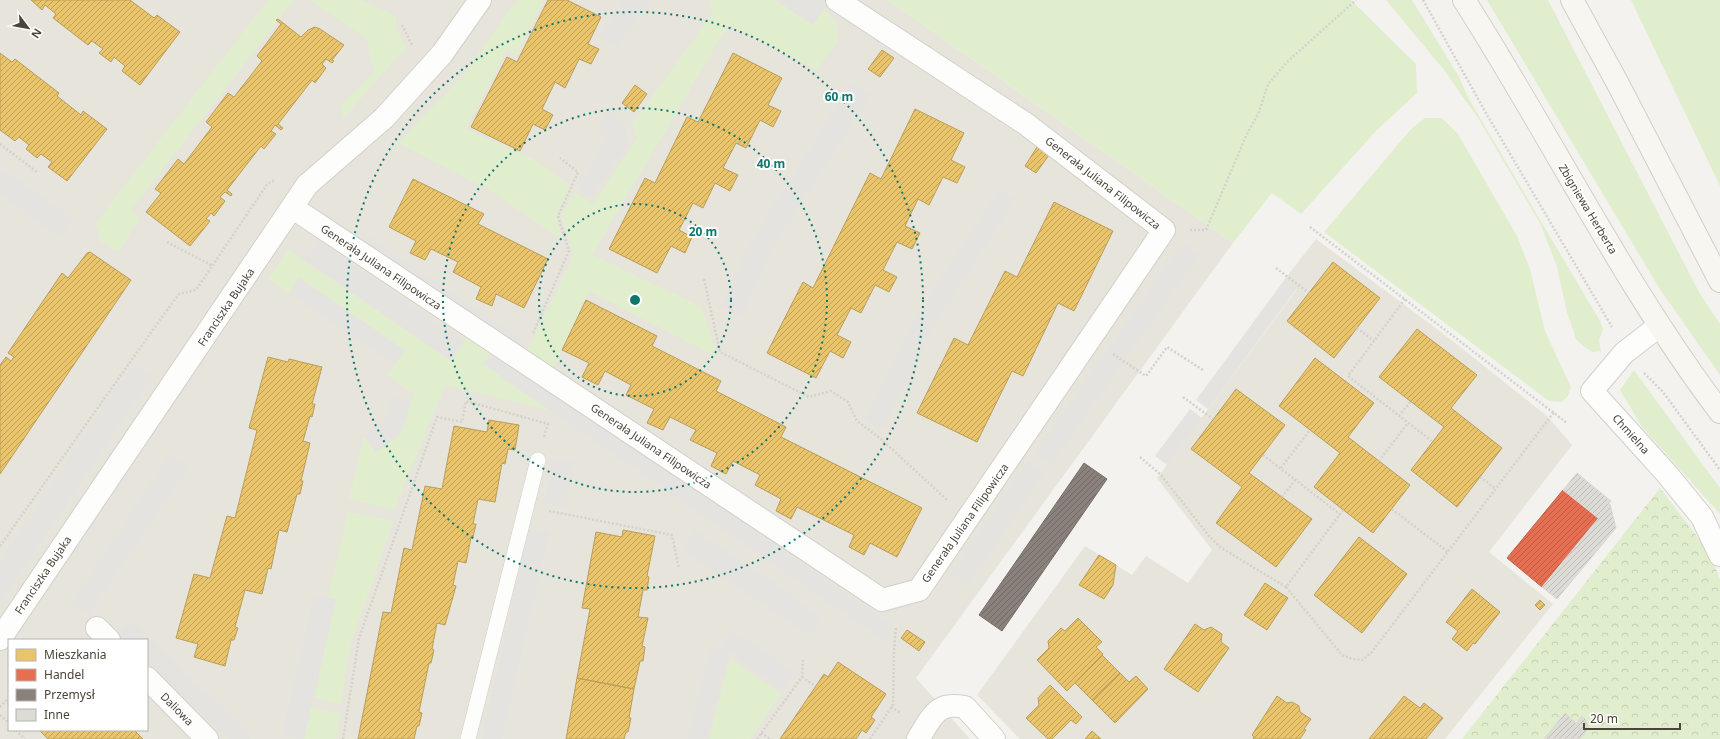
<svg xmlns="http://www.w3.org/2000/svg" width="1720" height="739" font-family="'Noto Sans',sans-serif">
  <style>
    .residential { fill: #e7e4db; fill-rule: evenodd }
    .grass { fill: #e1eece }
    .forest { fill: url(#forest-crowns) }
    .parking { fill: #e5e3df }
    .homes { fill: url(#homes-hatch); stroke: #ba9e5b }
    .shops { fill: url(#shops-hatch); stroke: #b8624a }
    .industry { fill: url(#industry-hatch); stroke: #776f68 }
    .building { fill: url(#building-hatch); stroke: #dcd9d4 }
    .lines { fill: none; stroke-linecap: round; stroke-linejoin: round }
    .service-casing { stroke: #d1d0cb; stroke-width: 16 }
    .minor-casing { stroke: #d1d0cb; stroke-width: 24 }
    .secondary-casing { stroke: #d3cfc5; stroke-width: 24 }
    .path { stroke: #d3d2cc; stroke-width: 2.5; stroke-dasharray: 2 2; stroke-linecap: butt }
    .service { stroke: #fdfdfc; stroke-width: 15 }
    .minor { stroke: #fdfdfc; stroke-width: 22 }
    .secondary { stroke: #f7f6f1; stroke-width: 22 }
    .ring { fill: none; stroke: #0f766e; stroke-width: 2; stroke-dasharray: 2 4 }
    .labels { text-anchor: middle; stroke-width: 4; stroke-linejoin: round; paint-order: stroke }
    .street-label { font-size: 11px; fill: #4b4438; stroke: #fff }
    .centre { fill: #0f766e; stroke: #fff; stroke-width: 2 }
    .ring-label { font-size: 12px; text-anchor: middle; font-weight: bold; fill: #0f766e; stroke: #fff; stroke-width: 4; stroke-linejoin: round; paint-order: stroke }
  </style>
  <defs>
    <pattern id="forest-crowns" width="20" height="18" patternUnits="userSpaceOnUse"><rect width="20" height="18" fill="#e1eece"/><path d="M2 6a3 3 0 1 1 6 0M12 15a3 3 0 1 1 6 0" fill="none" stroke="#c3cdb2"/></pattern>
    <pattern id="homes-hatch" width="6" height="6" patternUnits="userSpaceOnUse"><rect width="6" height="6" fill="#e9c46a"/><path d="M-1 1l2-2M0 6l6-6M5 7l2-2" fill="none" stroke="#bfa158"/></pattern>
    <pattern id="shops-hatch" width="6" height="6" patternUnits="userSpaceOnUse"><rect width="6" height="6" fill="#e76f51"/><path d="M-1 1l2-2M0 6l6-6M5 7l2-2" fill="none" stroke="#bd5d44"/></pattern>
    <pattern id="industry-hatch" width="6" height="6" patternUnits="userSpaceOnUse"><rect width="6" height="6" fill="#8a817c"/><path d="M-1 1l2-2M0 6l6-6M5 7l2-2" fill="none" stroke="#736b67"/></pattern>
    <pattern id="building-hatch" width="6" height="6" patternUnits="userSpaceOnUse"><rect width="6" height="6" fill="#dddbd6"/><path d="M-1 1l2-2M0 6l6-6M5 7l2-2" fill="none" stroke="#bfbdb8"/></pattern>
  </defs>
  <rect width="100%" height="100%" fill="#f3f2ee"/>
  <path class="residential" d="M0 0H888L1233 243 916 678 970 739H0ZM9 640H147V730H9Z
    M1316 239 1449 338 1548 417 1572 445 1489 552 1553 604 1445 739H1020L977 695 1085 546 1132 575 1146 556 1188 583 1212 550 1157 478 1297 289 1285 279Z"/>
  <path class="grass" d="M268 0H294L131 210 140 218 118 252 98 240 100 234 95 224Z
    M310 0H361L396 16V28L406 47 344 118 340 106 374 72 366 38Z
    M517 0H544L516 55 507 50 466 129 537 161 572 187 556 215 562 240 491 191 398 143 463 76Z
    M709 0H776L813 25 824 9 836 23 838 40 817 70 728 25 592 255 702 307 717 357 589 291 554 367 526 353 569 266 573 252 561 215 575 192 593 204 637 138 632 124 712 15Z
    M888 0H1351L1416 64 1417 93 1376 131 1301 214 1272 193 1233 243Z
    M1386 0H1412L1458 75 1470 101 1600 321 1603 329 1599 340 1601 351 1593 352 1584 347 1576 339 1567 312 1557 267 1541 225 1478 118 1444 70Z
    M1487 0H1548L1700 294 1720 324V375L1659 288Z
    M1631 0H1720V186Z
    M1425 118H1442L1458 134 1517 236 1530 269 1545 331 1571 387 1568 396 1562 402 1549 401 1324 232 1411 129Z
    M288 250 451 360 469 334 493 350 483 364 550 411 445 385 394 510 349 499 364 436 376 452 400 435 414 394 387 375 395 365 300 278 289 293 268 279Z
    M1634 370 1720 488V514L1642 427 1620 390Z
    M348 512 393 521 351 644 340 705 314 698 336 600 328 598Z
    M730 658 781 694 750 739H709Z
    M311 707 340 714 336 739H304Z"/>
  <path class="forest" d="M1660 488 1709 552 1720 579V739H1462Z"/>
  <path class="parking" d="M624 0H652L617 48 599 35Z
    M776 0H817L826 6 813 25Z
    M852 82 871 95 771 250 742 316 721 306 751 240Z
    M610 111 624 125 629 144 590 198 577 187 606 139 598 128Z
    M0 167 74 219 60 238 0 195Z
    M999 188 1016 199 934 326 883 429 865 420 916 316Z
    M369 236 524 342 517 354 362 247Z
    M318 241 464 342 451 361 305 260Z
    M1183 243 1200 255 1051 465 1034 453Z
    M299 278 405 350 395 365 289 293Z
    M1285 279 1297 288 1208 409 1196 400Z
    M493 350 894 626 884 641 483 364Z
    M133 363 153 376 0 603V560Z
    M392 396 411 403 400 435 376 452 364 436 383 422Z
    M1190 409 1202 418 1167 465 1155 456Z
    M171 453 190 465 89 615 71 603Z
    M553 458 575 463 565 509 543 504Z
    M1028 461 1045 473 968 586 951 574Z
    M529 528 549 532 502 739H482Z
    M695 530 824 618 810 637 683 550Z
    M314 595 336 599 304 739H299L282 735Z
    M131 621 253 736 250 739H229L147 662V640H123L118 635Z
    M734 630 795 674 782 691 729 652 707 739H687L710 647 727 651 721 647Z"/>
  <path class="homes" d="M31 0H130L154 18 157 15 180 32 140 85 122 71 125 66 114 57 111 62 99 53 103 49 92 41 88 45 53 18 56 14 45 5 42 10Z
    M548 0H567L601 17 588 44 599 49 591 64 579 59 565 88 555 82 542 109 553 115 545 130 533 124 520 151 471 127 507 57 517 62Z
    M278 19 301 37 308 30 315 27 320 29 344 45 332 60 334 61 332 63 326 59 322 64 326 68 315 83 312 80 278 124 283 128 281 130 275 125 271 131 276 134 264 149 261 146 227 190 232 194 231 196 225 192 220 197 225 201 214 216 211 213 206 219 210 221 190 246 146 212 161 193 155 189 178 159 184 164 212 127 206 122 228 93 234 97 262 61 257 56 281 24 276 20Z
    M882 50 894 58 880 77 868 69Z
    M0 53 12 62 15 59 59 93 57 96 81 115 83 111 107 129 67 181 48 167 52 162 41 154 37 158 26 149 29 145 19 137 15 141 0 130Z
    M733 53 782 78 768 105 781 111 773 127 760 120 746 148 736 143 723 168 738 175 730 191 715 183 703 208 693 203 679 230 692 237 685 253 671 246 657 273 609 249 645 178 655 183 687 117 698 122Z
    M635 85 647 94 634 112 622 103Z
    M915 109 964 133 951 160 965 167 957 183 943 177 929 205 918 199 905 226 920 233 912 249 897 242 883 270 897 277 889 292 875 285 861 313 851 308 837 335 851 342 843 358 830 351 816 378 767 353 803 282 813 288 870 173 881 179Z
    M1037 147 1049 155 1036 173 1025 166Z
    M413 179 484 214 478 224 548 259 524 308 496 294 492 306 476 299 481 287 453 272 458 262 431 249 425 260 410 253 416 241 389 227Z
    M1054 202 1113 231 1074 311 1058 303 1023 376 1012 371 977 442 917 413 954 338 968 345 1005 271 1017 277Z
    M90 252 131 280 0 474V365L6 357 11 361 14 357 8 353 62 273 68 278 87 253Z
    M1333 262 1380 298 1334 358 1287 321Z
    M586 300 657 336 652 346 721 381 716 391 786 427 781 437 922 508 897 557 870 543 864 555 853 549 849 547 854 535 797 507 791 519 776 511 781 499 755 485 760 475 733 461 726 474 711 466 717 453 690 440 696 430 670 417 663 430 647 423 654 409 626 395 631 385 605 371 598 385 582 377 589 363 562 350Z
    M1417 329 1477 375 1451 408 1502 448 1457 507 1411 470 1444 427 1379 377Z
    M268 357 288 362 289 359 322 367 312 404H315L312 417 310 416 303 441 310 443 301 481H303L300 494H297L287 532 279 530 271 569 268 568 262 594 245 590 235 627 238 628 234 640H231L225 666 194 657 198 644 176 638 194 574 210 578 227 516 235 518 257 430 249 428Z
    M1315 358 1374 403 1348 437 1410 485 1373 533 1314 487 1340 453 1279 406Z
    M1236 389 1285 425 1249 473 1312 519 1276 567 1216 523 1242 487 1191 449Z
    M489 420 519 425 515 450 508 449 505 464 502 463 495 502 478 499 473 524H476L473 537H471L466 563 458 561 453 585 456 586 445 625 437 623 432 649 434 650 431 663H429L419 712 422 713 419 726H417L414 739H358L383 612 391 613 404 548 412 550 425 486 442 489 454 426 487 432Z
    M623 530 655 536 647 576 649 577 647 590H643L638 617 648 618 642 646 645 647 643 661H640L634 689 577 678 590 609 582 608 596 532 622 537Z
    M1359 537 1407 574 1362 633 1314 595Z
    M1099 555 1116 565 1113 585 1104 599 1079 585Z
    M1265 583 1288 598 1267 630 1244 615Z
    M1472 589 1500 612 1475 644 1473 643 1467 651 1452 639 1458 631 1446 622Z
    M1540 600 1545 605 1540 610 1535 605Z
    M1078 618 1102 642 1096 647 1103 654 1067 691 1037 660 1049 648 1048 641 1061 628 1065 631Z
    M1195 624 1204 630 1211 627 1222 634 1221 642 1229 648 1198 692 1164 669Z
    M907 630 925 642 919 651 901 638Z
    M1102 655 1120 673 1092 700 1075 683Z
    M838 662 886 694 871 717 875 720 866 733 862 730 856 739H780L824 674 828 677Z
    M1120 673 1129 682 1136 676 1148 689 1115 723 1092 700Z
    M577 678 634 689 629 718H631L628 732H626L624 739H566Z
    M1050 685 1082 717 1076 724 1071 720 1052 739H1048L1026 718 1039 705 1038 698Z
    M1277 696 1287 703 1292 702 1299 706 1300 712 1311 719 1304 729 1306 730 1300 739H1253L1254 737 1252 735Z
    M1404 696 1420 708 1424 703 1443 718 1426 739H1369Z
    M39 730H134L143 739H48Z
    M1092 731 1101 739H1085Z"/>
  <path class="shops" d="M1563 490 1598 518 1542 587 1507 558Z"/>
  <path class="industry" d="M1084 463 1107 479 1002 631 979 615Z"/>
  <path class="building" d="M1577 473 1611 501 1598 518 1563 490Z
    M1610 504 1616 528 1557 599 1542 587Z
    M1565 713 1576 723 1562 739H1544Z
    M1582 716 1587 721 1585 724 1589 728 1580 739H1563Z"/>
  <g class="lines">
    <defs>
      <path id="service" d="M468 739 538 460"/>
      <path id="minor" d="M293 208 882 600 919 590 1164 230 1026 124 837 0
        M1659 326 1624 353 1592 391 1667 474 1702 517 1720 555
        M97 628 109 640
        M0 639 307 185 384 118 442 54 480 0
        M147 678 207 739
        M918 739C925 729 932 711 945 707 951 705 959 706 965 707L994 739"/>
      <path id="secondary" d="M1464 0C1551 136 1622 282 1720 412
        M1572 0 1617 82 1720 281"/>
    </defs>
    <use href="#service" class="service-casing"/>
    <use href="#minor" class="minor-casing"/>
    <use href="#secondary" class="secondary-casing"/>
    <path class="path" d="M1423 0 1486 113 1612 327
      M402 25 412 45
      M0 144 37 172
      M1310 227 1567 423
      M1190 230H1206L1246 136 1259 112 1268 84 1287 62 1356 0
      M167 242 213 266
      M1276 268 1309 293
      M704 279 720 352 809 397 831 391 848 402 857 421 881 439 947 500
      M1405 299 1348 376 1433 442
      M1357 328 1374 341
      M533 333 569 251 558 216 578 172 560 158
      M1113 354 1146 376 1167 347 1203 370
      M1644 373 1663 392 1720 470
      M1183 397 1213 419
      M1399 416 1411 401
      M1263 455 1341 515
      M1140 457 1160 474 1210 537 1220 547 1286 587
      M1379 461 1408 423
      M1281 468 1310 430
      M1480 477 1496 489
      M1282 497 1295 480
      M1392 509 1448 552
      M1343 510 1286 587 1342 655 1352 659 1362 660 1371 653 1554 412
      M549 511 672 535 679 569
      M0 546 167 310 179 294 196 290 268 183 276 180
      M802 677 815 686
      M0 707 9 698
      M891 707 901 713
      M0 715 9 723
      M16 730 25 739
      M761 733 770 739
      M343 739 359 638 437 417 462 422 466 401 548 424 544 437
      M757 739 802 677 803 660
      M870 739 893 705 894 651 896 626"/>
    <use href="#service" class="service"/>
    <use href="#minor" class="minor"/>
    <use href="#secondary" class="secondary"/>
  </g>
  <g class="ring">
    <circle cx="635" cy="300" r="96"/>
    <circle cx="635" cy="300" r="192"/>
    <circle cx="635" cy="300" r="288"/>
  </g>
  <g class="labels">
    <g class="street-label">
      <text transform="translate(1103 183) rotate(38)" y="4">Generała Juliana Filipowicza</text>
      <text transform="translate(1588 209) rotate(59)" y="4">Zbigniewa Herberta</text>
      <text transform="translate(381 267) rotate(34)" y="4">Generała Juliana Filipowicza</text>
      <text transform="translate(226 307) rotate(-56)" y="4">Franciszka Bujaka</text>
      <text transform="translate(1631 434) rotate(48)" y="4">Chmielna</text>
      <text transform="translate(651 446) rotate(34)" y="4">Generała Juliana Filipowicza</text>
      <text transform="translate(965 523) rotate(-55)" y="4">Generała Juliana Filipowicza</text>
      <text transform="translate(43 575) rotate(-56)" y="4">Franciszka Bujaka</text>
      <text transform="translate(177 709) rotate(45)" y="4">Daliowa</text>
    </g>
  </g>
  <circle cx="635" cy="300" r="6" class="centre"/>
  <g class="ring-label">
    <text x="839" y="101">60 m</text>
    <text x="771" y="168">40 m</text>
    <text x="703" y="236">20 m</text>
  </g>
  <rect x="8" y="639" width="140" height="92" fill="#ffffff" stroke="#b7b4af"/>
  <rect x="16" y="649" width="20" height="12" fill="#e9c46a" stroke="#b7b4af"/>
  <text x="44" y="659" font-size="12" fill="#4b4438">Mieszkania</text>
  <rect x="16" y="669" width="20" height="12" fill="#e76f51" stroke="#b7b4af"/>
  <text x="44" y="679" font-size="12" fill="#4b4438">Handel</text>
  <rect x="16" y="689" width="20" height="12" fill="#8a817c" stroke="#b7b4af"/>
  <text x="44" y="699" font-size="12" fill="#4b4438">Przemysł</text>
  <rect x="16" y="709" width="20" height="12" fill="#dddbd6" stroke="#b7b4af"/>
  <text x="44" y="719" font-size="12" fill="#4b4438">Inne</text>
  <g transform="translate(28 28) rotate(122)" stroke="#ffffff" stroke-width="3" paint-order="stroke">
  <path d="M0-3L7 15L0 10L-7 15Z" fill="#4b4438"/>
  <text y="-6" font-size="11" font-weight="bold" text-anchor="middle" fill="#4b4438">N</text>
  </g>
  <path d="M1584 723v6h96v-6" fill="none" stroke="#4b4438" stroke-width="2"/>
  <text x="1590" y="723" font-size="12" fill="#4b4438" stroke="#ffffff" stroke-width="3" paint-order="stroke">20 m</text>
</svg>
